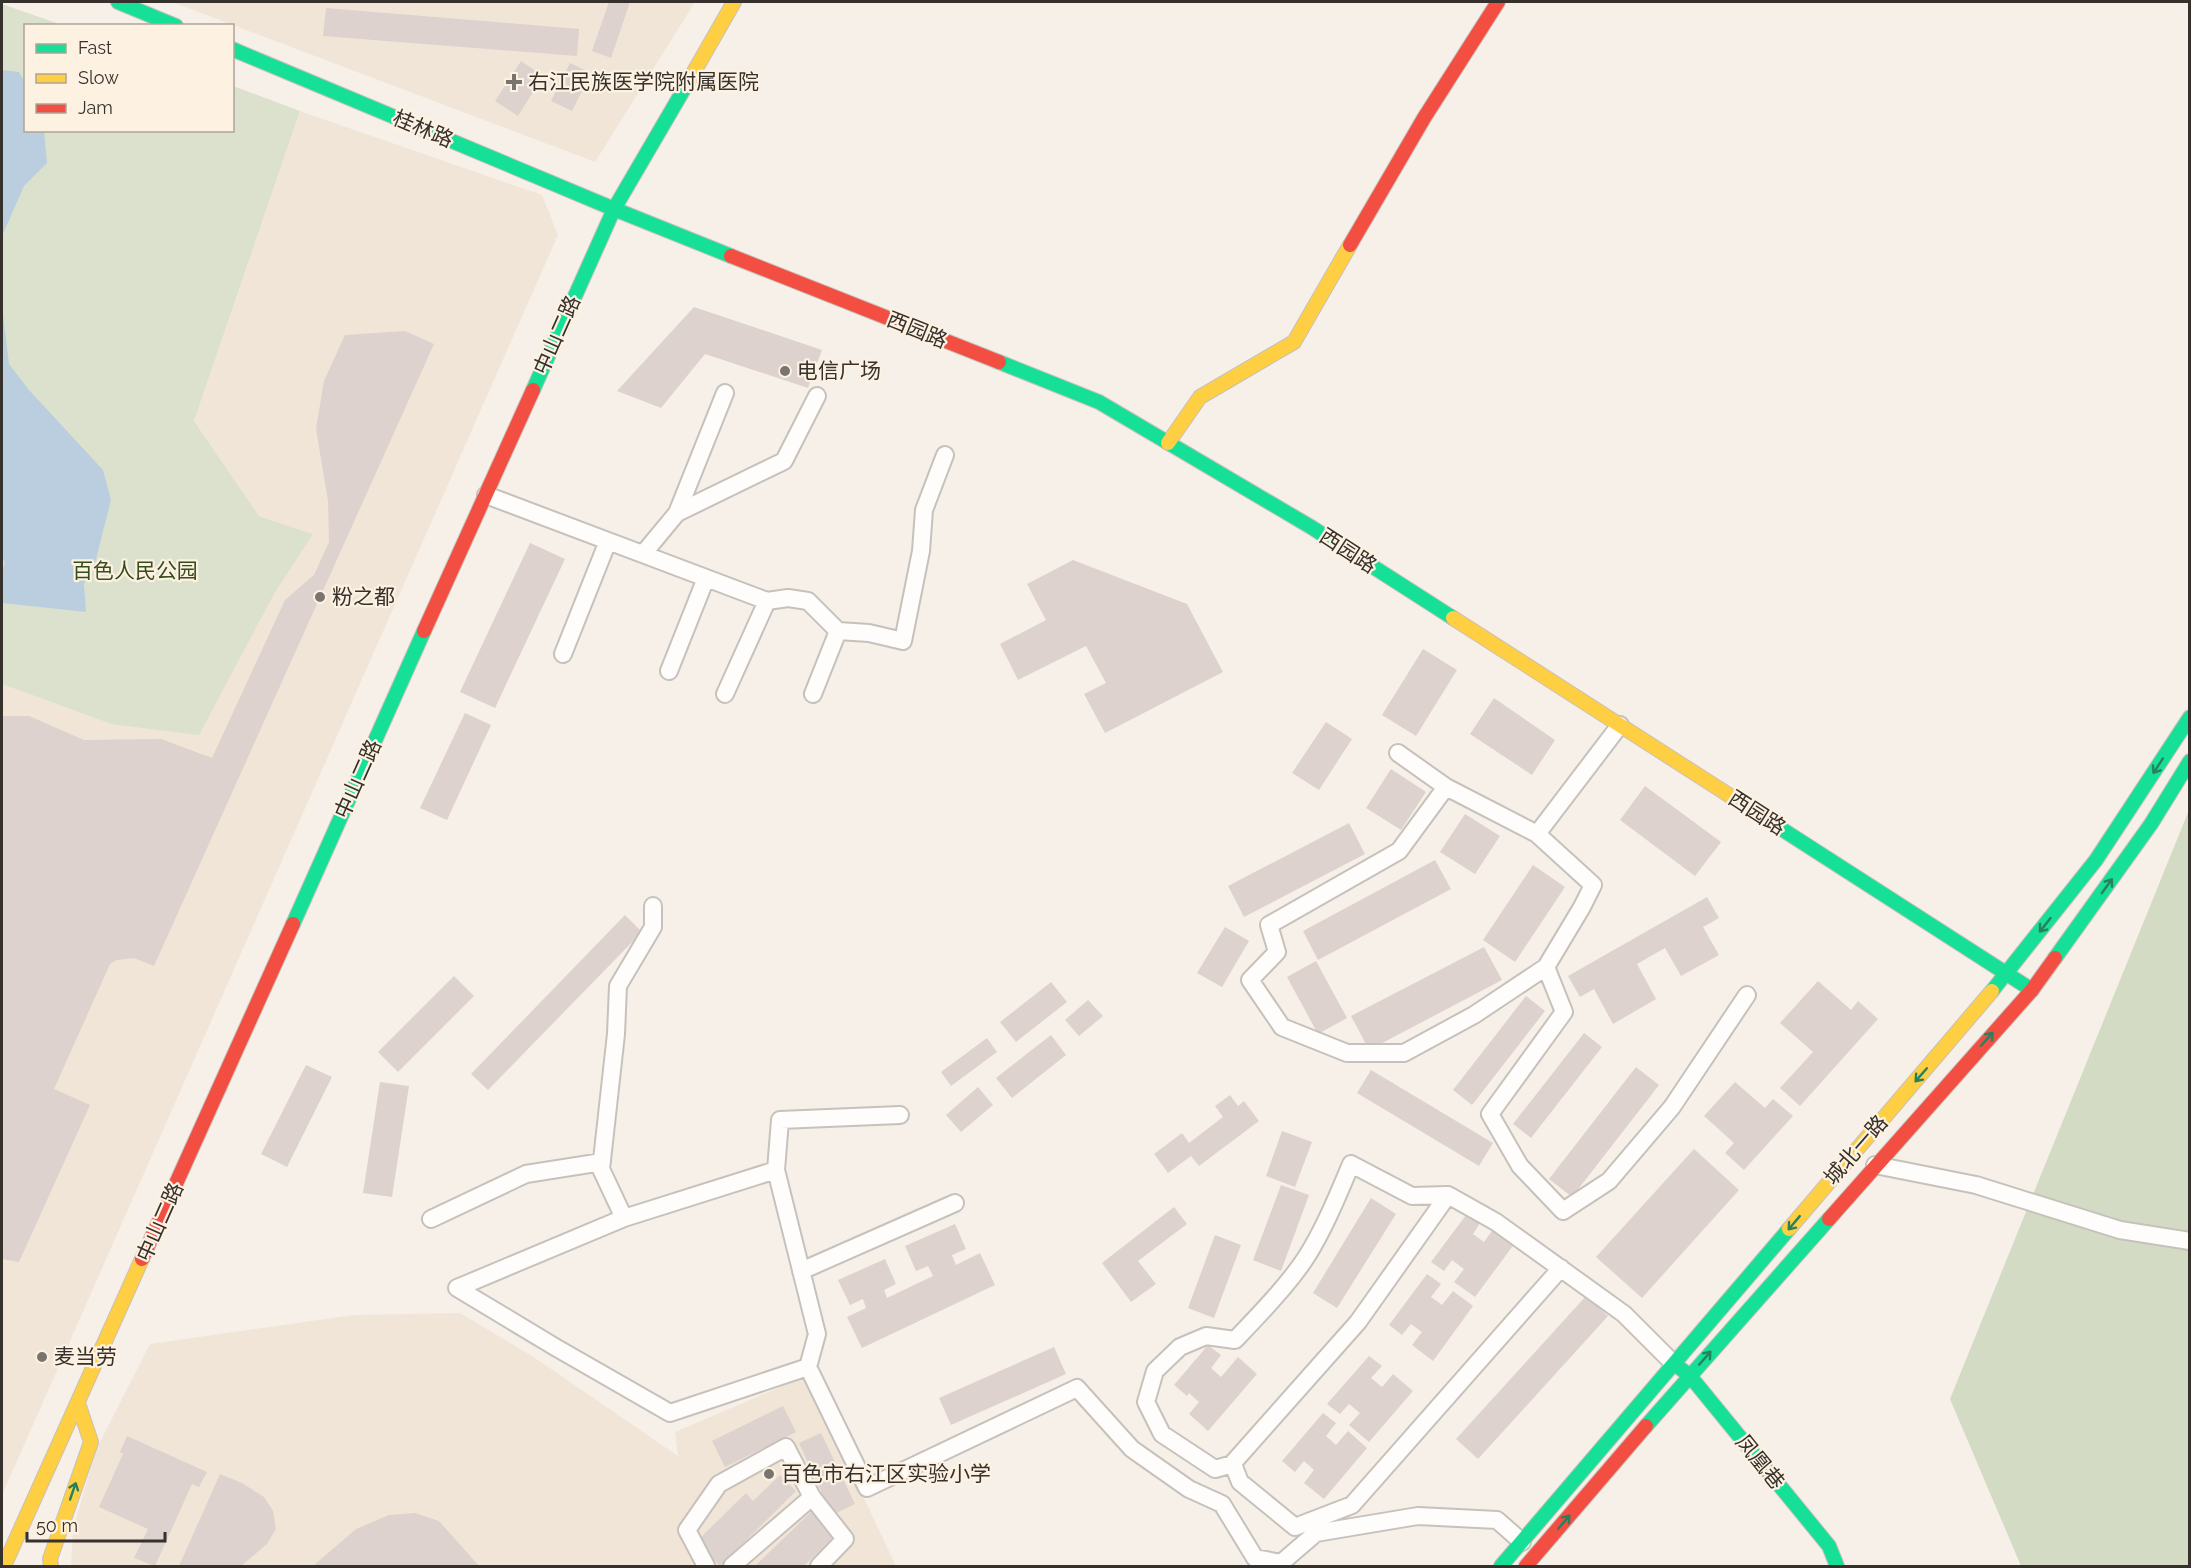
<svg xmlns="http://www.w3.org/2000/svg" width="2191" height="1568" font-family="Raleway,'Noto Sans SC',sans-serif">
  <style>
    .built { fill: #f1e5d7 }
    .green { fill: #dbe1cc }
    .forest { fill: #d3dbc4 }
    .water { fill: #bacedf }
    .building { fill: #ddd2cd }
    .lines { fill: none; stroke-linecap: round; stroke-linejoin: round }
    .street-casing { stroke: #c7c1bb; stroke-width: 20 }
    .fast-casing { stroke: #c7c1bb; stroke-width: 16 }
    .slow-casing { stroke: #c7c1bb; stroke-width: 16 }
    .jam-casing { stroke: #c7c1bb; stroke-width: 16 }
    .street { stroke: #fefdfc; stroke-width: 16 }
    .fast { stroke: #16e098; stroke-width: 14 }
    .slow { stroke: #ffcf43; stroke-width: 14 }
    .jam { stroke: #f24e42; stroke-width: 14 }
    .oneway { stroke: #28805d }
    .poi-dot { fill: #7a746e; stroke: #fdf1e2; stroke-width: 2 }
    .labels { text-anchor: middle; stroke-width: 4.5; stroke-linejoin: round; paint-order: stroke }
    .poi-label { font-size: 21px; fill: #36312c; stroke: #fdf1e2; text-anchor: start }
    .street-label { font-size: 21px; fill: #36312c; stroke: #fdf1e2 }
    .park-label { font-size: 21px; fill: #354e1c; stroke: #fdf1e2 }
  </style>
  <rect width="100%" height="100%" fill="#f7f0e8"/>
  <path class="built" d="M172 2H695L595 162Z
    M300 111 542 195 558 235 2 1495V684L111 724 274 594 312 534 259 516 194 421Z
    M460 1313 535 1358 678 1456 675 1432 806 1376 896 1566H71L73 1530 96 1450 150 1344 353 1315Z"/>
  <path class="green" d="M2 4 62 25 26 26V130H232L233 86 300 111 194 421 259 516 313 534 274 594 199 735 111 724 2 684Z"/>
  <path class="forest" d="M2189 810V1566H2021L1950 1399Z"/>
  <path class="water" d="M2 70 19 72 25 82 26 130 44 131 47 163 24 186 2 236Z
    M2 306 9 364 29 390 103 470 111 500 96 559 84 584 86 612 2 603V570L5 564 2 555Z"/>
  <path class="building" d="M609 2H630L611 58 592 51Z
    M326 8 579 29 577 56 323 36Z
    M521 61 543 76 518 116 495 101Z
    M570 63 591 73 572 111 551 101Z
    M694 307 822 350 808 388 705 354 661 408 617 391Z
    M405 331 434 344 154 966 134 958 117 960 110 964 54 1089 90 1105 19 1262 2 1259V716H29L84 740 161 739 212 758 285 600 314 575 329 542 328 501 316 429 324 381 345 335Z
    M530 543 565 559 495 708 460 692Z
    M1073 560 1187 604 1223 672 1105 733 1084 694 1106 683 1086 646 1018 680 1000 644 1046 620 1027 584Z
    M1423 649 1457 670 1416 736 1382 715Z
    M1494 698 1555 740 1532 775 1470 734Z
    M465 713 491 725 447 820 420 808Z
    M1326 722 1352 739 1319 790 1292 773Z
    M1391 769 1426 792 1401 830 1366 808Z
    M1645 786 1721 842 1695 876 1620 820Z
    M1465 814 1500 836 1475 874 1440 852Z
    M1349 823 1365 854 1244 917 1228 886Z
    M1435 860 1451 889 1318 960 1303 931Z
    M1533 865 1565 887 1515 962 1483 940Z
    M1707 897 1719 918 1703 927 1719 955 1681 976 1665 948 1637 964 1656 999 1613 1024 1594 989 1580 997 1568 976Z
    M625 915 642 932 488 1090 471 1074Z
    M1225 927 1249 941 1222 987 1197 973Z
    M1484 947 1502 980 1369 1050 1351 1016Z
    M1316 961 1347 1018 1318 1034 1287 977Z
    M454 976 474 996 398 1072 378 1052Z
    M1818 981 1851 1010 1858 1001 1878 1019 1800 1106 1780 1088 1813 1052 1780 1023Z
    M1051 982 1067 1002 1016 1042 1000 1022Z
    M1526 996 1545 1011 1472 1105 1453 1090Z
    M1088 1000 1103 1016 1079 1036 1065 1020Z
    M1584 1033 1602 1047 1531 1138 1513 1124Z
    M1051 1035 1066 1055 1012 1098 996 1078Z
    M987 1038 997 1052 951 1086 941 1072Z
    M306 1065 332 1077 287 1167 261 1154Z
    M1636 1067 1659 1085 1572 1197 1549 1179Z
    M1371 1070 1493 1143 1479 1166 1357 1093Z
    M380 1082 409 1086 392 1197 363 1193Z
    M1735 1082 1765 1108 1773 1099 1793 1116 1744 1170 1725 1153 1734 1143 1704 1116Z
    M978 1087 993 1105 961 1132 946 1115Z
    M1230 1095 1238 1106 1244 1101 1259 1121 1199 1166 1191 1156 1168 1173 1154 1154 1182 1133 1189 1143 1223 1117 1215 1106Z
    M1282 1131 1312 1142 1295 1187 1266 1176Z
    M1694 1149 1739 1190 1642 1298 1596 1257Z
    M1281 1185 1309 1195 1281 1271 1253 1260Z
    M1371 1198 1396 1214 1337 1308 1313 1293Z
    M1174 1207 1187 1224 1138 1261 1156 1284 1131 1302 1102 1263Z
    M1469 1211 1482 1220 1473 1234 1484 1242 1494 1228 1515 1243 1475 1297 1454 1282 1464 1269 1452 1260 1444 1271 1431 1262Z
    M955 1224 966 1249 952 1255 956 1265 980 1253 995 1285 862 1348 847 1317 866 1308 863 1299 850 1305 838 1280 885 1259 896 1284 884 1290 887 1298 933 1276 928 1266 916 1271 905 1246Z
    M1215 1235 1241 1245 1214 1318 1188 1308Z
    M1427 1274 1441 1284 1431 1297 1442 1305 1453 1291 1473 1306 1433 1361 1412 1345 1422 1332 1411 1324 1402 1335 1389 1325Z
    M1586 1296 1608 1316 1478 1459 1456 1439Z
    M1208 1345 1221 1355 1211 1368 1221 1377 1238 1357 1257 1374 1208 1431 1189 1414 1199 1402 1189 1393 1187 1396 1174 1385Z
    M1054 1347 1066 1374 951 1425 939 1398Z
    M1369 1356 1382 1366 1371 1378 1382 1387 1393 1374 1413 1391 1369 1442 1349 1425 1360 1413 1349 1404 1340 1414 1327 1404Z
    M783 1406 796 1432 725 1467 712 1441Z
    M1323 1413 1336 1423 1326 1436 1336 1445 1348 1431 1367 1448 1324 1499 1304 1483 1314 1470 1304 1461 1295 1472 1282 1461Z
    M821 1433 855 1504 832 1515 799 1443Z
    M127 1436 207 1472 199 1487 192 1484 155 1566 134 1558 148 1529 99 1507 123 1454 120 1452Z
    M220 1474 242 1483 264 1497 273 1511 276 1529 267 1544 241 1566H179Z
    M780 1475 796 1491 720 1566 696 1542 746 1493 753 1501Z
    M811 1512 834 1536 804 1566H755Z
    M415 1513 439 1521 479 1566H313L356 1529 389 1515Z"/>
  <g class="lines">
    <defs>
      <path id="street" d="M486 495 767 601 788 598 808 601 838 631 869 633 903 641 921 551 924 510 945 455
        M677 513 725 393
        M643 554 677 513 784 461 817 396
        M563 654 608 541
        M669 671 706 578
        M725 694 767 601
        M813 694 838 631
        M1398 753 1446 787
        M1537 834 1593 885 1582 907 1546 967 1474 1015 1404 1053H1347L1282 1027 1250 980 1277 952 1269 925 1399 851 1446 787 1537 834 1620 725
        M1546 967 1564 1012 1490 1114 1520 1166 1563 1211 1609 1181 1672 1107 1747 995
        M1875 1165 1976 1185 2120 1230 2190 1241
        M776 1170 780 1120 900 1115
        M1448 1195 1412 1196 1351 1164C1338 1195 1325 1227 1307 1256 1289 1284 1258 1316 1235 1340L1206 1336 1180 1347 1155 1371 1146 1402 1162 1434 1215 1469 1233 1464 1240 1482 1295 1527 1352 1505 1561 1268
        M624 1218 601 1169 616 1034 618 986 653 927V906
        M431 1219 526 1174 602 1162
        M801 1271 955 1203
        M808 1367 817 1334 776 1170 624 1218 457 1288 555 1347 670 1413 808 1367 867 1488 1077 1388 1132 1449 1189 1489 1222 1504 1255 1558 1281 1563 1316 1533 1418 1516 1497 1520 1522 1542
        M1232 1464 1358 1322 1448 1195 1496 1222 1624 1314 1674 1364
        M706 1566 687 1530 719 1484 786 1447 812 1497 845 1539 819 1566
        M732 1566 812 1497"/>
      <path id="fast" d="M118 2 176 26
        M232 49 614 209 731 256
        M999 362 1099 402 1311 527 1453 618
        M533 390 614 209 687 84
        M1763 817 2032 990
        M293 924 424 631
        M2055 958 2151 824 2190 761
        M1992 991 2096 860 2190 717
        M1676 1365 1690 1376 1829 1546 1837 1566
        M1646 1426 1829 1219
        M1501 1566 1789 1229"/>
      <path id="slow" d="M687 84 734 2
        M1168 443 1200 397 1294 342 1350 245
        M1453 618 1763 817
        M1789 1229 1992 991
        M4 1566 142 1259
        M51 1566 50 1559 91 1442 78 1403"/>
      <path id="jam" d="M1350 245 1424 118 1498 2
        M731 256 999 362
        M424 631 533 390
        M1829 1219 2032 990 2055 958
        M142 1259 293 924
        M1526 1566 1646 1426"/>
    </defs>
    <use href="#street" class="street-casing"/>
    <use href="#fast" class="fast-casing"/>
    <use href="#slow" class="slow-casing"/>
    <use href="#jam" class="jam-casing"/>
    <use href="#street" class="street"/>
    <use href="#fast" class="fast"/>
    <use href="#slow" class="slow"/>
    <use href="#jam" class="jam"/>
  </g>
  <defs><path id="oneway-shaft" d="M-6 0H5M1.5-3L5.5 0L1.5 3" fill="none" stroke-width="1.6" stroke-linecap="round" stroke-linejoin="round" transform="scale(1.5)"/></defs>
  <g class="oneway">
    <use href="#oneway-shaft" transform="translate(2158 766) rotate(123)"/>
    <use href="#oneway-shaft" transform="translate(2107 886) rotate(-54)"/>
    <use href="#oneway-shaft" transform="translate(2045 925) rotate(128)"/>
    <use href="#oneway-shaft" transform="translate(1987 1039) rotate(-48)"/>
    <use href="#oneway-shaft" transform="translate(1921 1075) rotate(131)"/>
    <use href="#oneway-shaft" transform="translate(1794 1223) rotate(130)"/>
    <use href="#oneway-shaft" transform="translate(1705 1358) rotate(-49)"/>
    <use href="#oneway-shaft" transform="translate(73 1491) rotate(-71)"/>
    <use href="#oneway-shaft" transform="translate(1564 1522) rotate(-49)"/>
  </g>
  <g class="poi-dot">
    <path d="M511 73h6v6h6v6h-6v6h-6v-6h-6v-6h6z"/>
    <circle cx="785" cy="371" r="6"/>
    <circle cx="320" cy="597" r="6"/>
    <circle cx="42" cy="1357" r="6"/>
    <circle cx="769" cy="1474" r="6"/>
  </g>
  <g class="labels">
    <g class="poi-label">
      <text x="528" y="89">右江民族医学院附属医院</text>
      <text x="797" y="378">电信广场</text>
      <text x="332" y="604">粉之都</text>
      <text x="54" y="1364">麦当劳</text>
      <text x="781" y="1481">百色市右江区实验小学</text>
    </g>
    <g class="street-label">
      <text transform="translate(423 129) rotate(23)" y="7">桂林路</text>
      <text transform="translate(917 330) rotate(22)" y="7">西园路</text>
      <text transform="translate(557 335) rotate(-66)" y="7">中山二路</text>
      <text transform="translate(1348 551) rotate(33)" y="7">西园路</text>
      <text transform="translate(358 779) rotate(-66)" y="7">中山二路</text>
      <text transform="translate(1757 813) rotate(33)" y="7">西园路</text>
      <text transform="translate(1856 1150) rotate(-49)" y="7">城北一路</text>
      <text transform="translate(160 1222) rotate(-66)" y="7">中山二路</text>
      <text transform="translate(1760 1462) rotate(51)" y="7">凤凰巷</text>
    </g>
    <g class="park-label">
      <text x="135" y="578">百色人民公园</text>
    </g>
  </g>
  <rect width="2191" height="1568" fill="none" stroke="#36312c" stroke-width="6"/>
  <rect x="24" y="24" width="210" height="108" fill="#fdf1e2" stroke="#ada499" stroke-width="1.5"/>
  <rect x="36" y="44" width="30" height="9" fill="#16e098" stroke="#ada499" stroke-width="1.5"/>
  <text x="78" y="54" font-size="18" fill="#36312c">Fast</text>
  <rect x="36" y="74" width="30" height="9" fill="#ffcf43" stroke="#ada499" stroke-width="1.5"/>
  <text x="78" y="84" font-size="18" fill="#36312c">Slow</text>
  <rect x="36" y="104" width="30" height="9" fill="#f24e42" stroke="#ada499" stroke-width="1.5"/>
  <text x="78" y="114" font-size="18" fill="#36312c">Jam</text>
  <path d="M27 1532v9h138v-9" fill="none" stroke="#36312c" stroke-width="3"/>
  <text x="36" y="1532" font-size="18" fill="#36312c" stroke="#fdf1e2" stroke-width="4.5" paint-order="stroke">50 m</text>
</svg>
